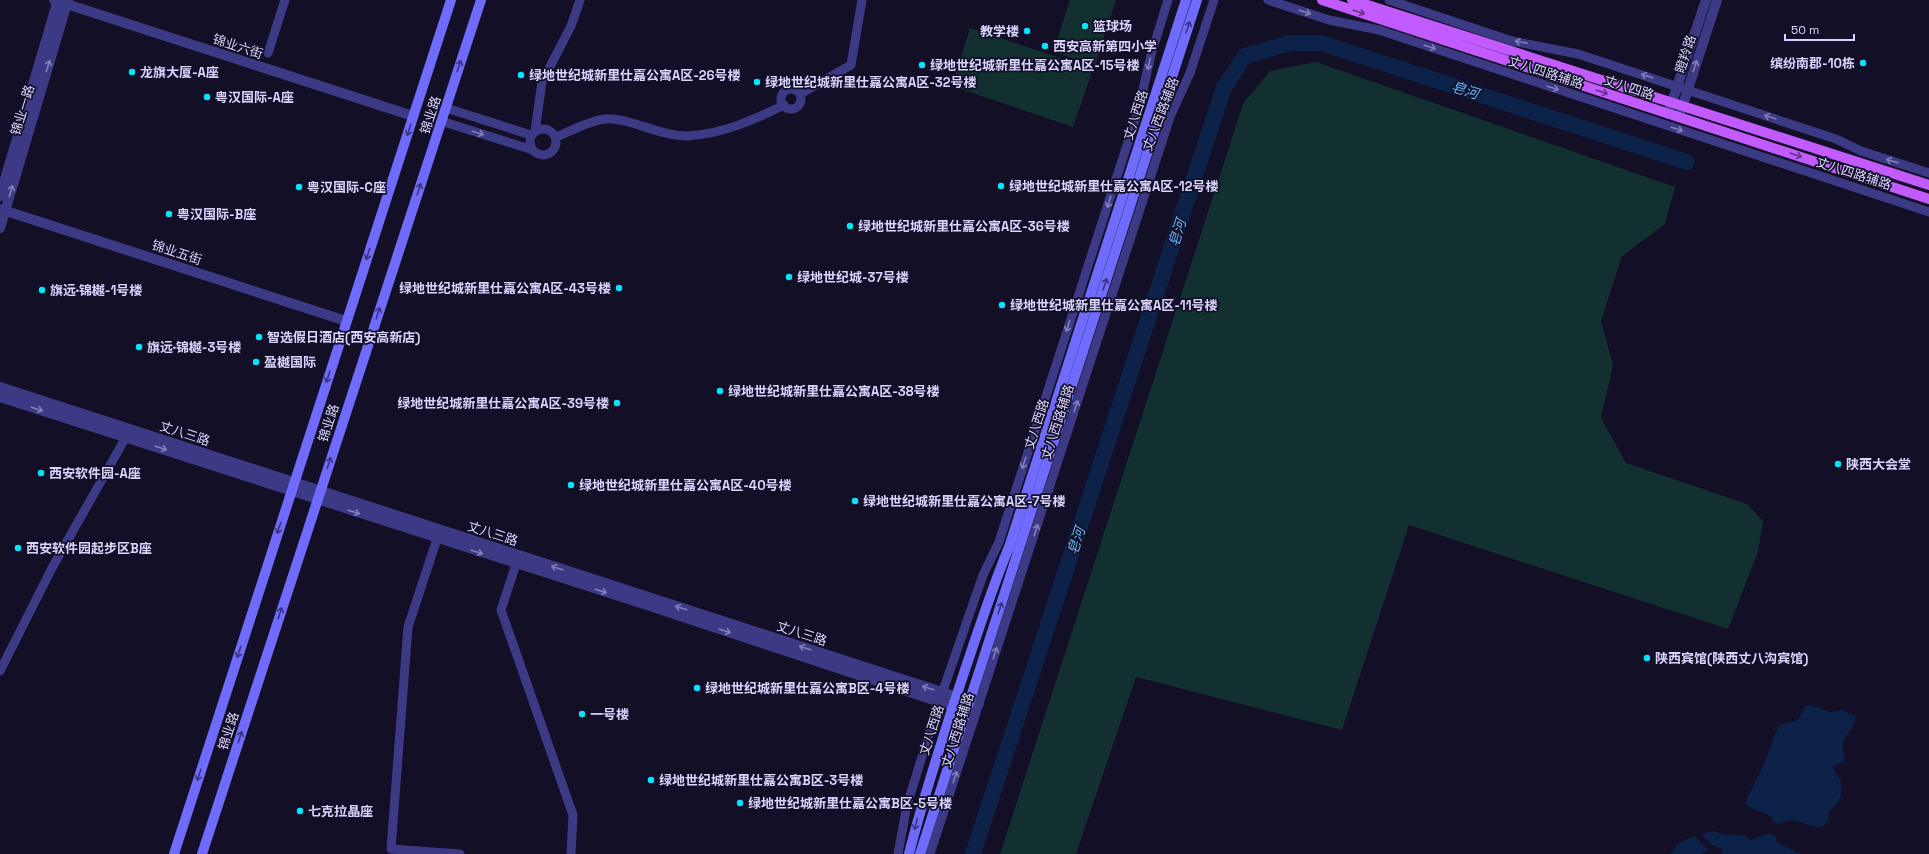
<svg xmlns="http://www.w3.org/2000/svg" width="1929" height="854" font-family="'Space Grotesk','Noto Sans SC',sans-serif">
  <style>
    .green { fill: #12302f }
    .water { fill: #0c2248 }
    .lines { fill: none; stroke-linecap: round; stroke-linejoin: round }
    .river { stroke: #0c2248; stroke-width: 16 }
    .minor { stroke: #3d3a85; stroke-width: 9 }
    .tertiary { stroke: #3d3a85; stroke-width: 10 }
    .secondary { stroke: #6f6bff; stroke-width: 10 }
    .primary { stroke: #c25bff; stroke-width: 10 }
    .oneway { stroke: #837fbc }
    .oneway2 { stroke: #623188 }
    .oneway3 { stroke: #38347d }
    .poi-dot { fill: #00e5ff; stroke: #130f26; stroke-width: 1.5 }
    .labels { text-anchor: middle; stroke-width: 3.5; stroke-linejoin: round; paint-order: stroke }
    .poi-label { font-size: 13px; font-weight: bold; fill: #d9d4ff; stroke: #130f26; text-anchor: start }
    .street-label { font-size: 13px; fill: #d9d4ff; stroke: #130f26 }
    .water-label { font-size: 14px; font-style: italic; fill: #62b6ff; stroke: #130f26 }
  </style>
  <rect width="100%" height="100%" fill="#130f26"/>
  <path class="green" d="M1070 0H1116L1095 65 1053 52Z
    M970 28 1093 69 1073 127 952 86Z
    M1316 62 1675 187 1665 224 1622 256 1601 321 1613 365 1601 418 1626 463 1747 504 1763 521 1758 552 1728 629 1409 525 1342 730 1136 677 1076 854H1000L1243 104 1270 71Z"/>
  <path class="water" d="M1811 705 1830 712 1843 710 1855 716C1858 731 1835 736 1845 757L1843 762 1834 766 1833 769 1841 781V796L1837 803 1829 812 1828 821C1826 823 1824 826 1821 827 1812 829 1790 814 1780 824L1773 822V819C1765 811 1752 811 1745 803L1761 770 1779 725 1798 720 1805 706Z
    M1714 831 1722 834 1744 835 1751 840 1769 833 1776 836V842L1801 854H1722V849L1712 845 1703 836 1708 832Z
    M1691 837H1696L1708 850 1701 854H1670L1679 843Z"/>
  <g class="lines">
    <path class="river" d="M973 854 1224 87 1245 56 1290 43H1321L1687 162"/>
    <path class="minor" d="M1268 0 1329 20 1379 30 1929 212
      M1389 0 1512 41 1578 54 1836 139 1861 151 1929 173
      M268 53 285 0
      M781 99a10 10 0 1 1 20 0a10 10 0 1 1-20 0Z
      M800 94 851 65 862 0
      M446 108 531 135
      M441 121 533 150
      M530 142a13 13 0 1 1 26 0a13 13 0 1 1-26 0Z
      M535 131 542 82 571 26 580 0
      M556 137C571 131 588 121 605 119 628 117 662 137 688 136 722 134 754 120 784 105
      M437 539 408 627 391 849 460 854
      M516 564 501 610 573 815 571 854
      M0 671 52 568 126 437
      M898 854 907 805 939 702 983 575 999 542 1138 111 1151 55 1168 0
      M930 854 1170 117 1190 73 1214 0"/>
    <path class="tertiary" d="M54 0 413 116
      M1668 114 1706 0
      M1679 117 1717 0
      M0 196 58 0
      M0 209 346 321
      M0 228 68 0
      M0 387 979 704
      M0 397 650 606 967 711"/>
    <path class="secondary" d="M174 854 451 0
      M202 854 481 0
      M909 854C923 798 941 743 959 688 975 640 990 593 1009 547L1186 0
      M920 854 1197 0"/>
    <path class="primary" d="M1322 0 1929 199
      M1352 0 1929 185"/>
  </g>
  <defs><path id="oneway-shaft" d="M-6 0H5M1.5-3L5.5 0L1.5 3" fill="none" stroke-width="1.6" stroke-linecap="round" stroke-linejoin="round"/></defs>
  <g class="oneway">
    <use href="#oneway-shaft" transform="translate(1305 12) rotate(18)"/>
    <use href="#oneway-shaft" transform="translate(1521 42) rotate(-169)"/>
    <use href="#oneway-shaft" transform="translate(1430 47) rotate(18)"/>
    <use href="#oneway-shaft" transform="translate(1149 64) rotate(103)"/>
    <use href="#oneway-shaft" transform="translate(48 66) rotate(-73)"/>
    <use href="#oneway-shaft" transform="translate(1695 66) rotate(-72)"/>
    <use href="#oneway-shaft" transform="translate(1647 76) rotate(-162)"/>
    <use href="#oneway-shaft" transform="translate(1553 88) rotate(18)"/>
    <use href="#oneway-shaft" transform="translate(1770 117) rotate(-162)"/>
    <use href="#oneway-shaft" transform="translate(1677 129) rotate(18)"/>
    <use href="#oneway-shaft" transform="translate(478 133) rotate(17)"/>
    <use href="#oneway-shaft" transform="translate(1892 161) rotate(-162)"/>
    <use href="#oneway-shaft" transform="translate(11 191) rotate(-73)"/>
    <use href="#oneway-shaft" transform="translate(1109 202) rotate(108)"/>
    <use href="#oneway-shaft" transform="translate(1068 326) rotate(108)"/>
    <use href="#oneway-shaft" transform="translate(1076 406) rotate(-72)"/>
    <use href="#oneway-shaft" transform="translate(37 409) rotate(18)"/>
    <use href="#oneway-shaft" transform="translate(161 448) rotate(18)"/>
    <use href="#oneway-shaft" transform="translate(1024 463) rotate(108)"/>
    <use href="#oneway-shaft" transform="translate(354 512) rotate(18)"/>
    <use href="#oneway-shaft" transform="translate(1036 530) rotate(-72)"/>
    <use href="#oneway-shaft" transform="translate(477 552) rotate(18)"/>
    <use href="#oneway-shaft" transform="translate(557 568) rotate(-162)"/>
    <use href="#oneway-shaft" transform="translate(601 591) rotate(17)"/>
    <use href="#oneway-shaft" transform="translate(681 608) rotate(-162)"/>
    <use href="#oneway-shaft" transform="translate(725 631) rotate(18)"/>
    <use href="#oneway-shaft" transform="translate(805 648) rotate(-162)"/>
    <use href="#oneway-shaft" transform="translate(995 653) rotate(-72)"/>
    <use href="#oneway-shaft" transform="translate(928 688) rotate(-162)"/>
    <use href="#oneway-shaft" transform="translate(955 777) rotate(-72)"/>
  </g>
  <g class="oneway2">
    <use href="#oneway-shaft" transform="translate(1359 12) rotate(18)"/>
    <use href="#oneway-shaft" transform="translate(1602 92) rotate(18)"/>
    <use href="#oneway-shaft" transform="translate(1796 155) rotate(18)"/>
  </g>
  <g class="oneway3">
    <use href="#oneway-shaft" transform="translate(1188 27) rotate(-72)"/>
    <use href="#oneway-shaft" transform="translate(459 66) rotate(-72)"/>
    <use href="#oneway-shaft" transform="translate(409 130) rotate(108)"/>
    <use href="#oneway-shaft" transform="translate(419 189) rotate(-72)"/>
    <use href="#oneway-shaft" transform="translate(368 254) rotate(108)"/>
    <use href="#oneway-shaft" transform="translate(1105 284) rotate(-72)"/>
    <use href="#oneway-shaft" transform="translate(378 313) rotate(-72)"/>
    <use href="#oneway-shaft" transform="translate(328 377) rotate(108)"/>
    <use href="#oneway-shaft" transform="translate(329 463) rotate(-72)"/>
    <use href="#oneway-shaft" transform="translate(279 528) rotate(108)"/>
    <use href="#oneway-shaft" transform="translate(1000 608) rotate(-72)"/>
    <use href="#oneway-shaft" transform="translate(280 613) rotate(-72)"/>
    <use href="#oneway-shaft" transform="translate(239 652) rotate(108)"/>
    <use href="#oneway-shaft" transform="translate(240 737) rotate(-72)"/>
    <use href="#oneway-shaft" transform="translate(199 775) rotate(108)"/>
    <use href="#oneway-shaft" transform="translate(916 824) rotate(104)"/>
  </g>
  <g class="poi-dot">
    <circle cx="1085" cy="26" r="4"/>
    <circle cx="1027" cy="31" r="4"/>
    <circle cx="1045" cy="46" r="4"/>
    <circle cx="1863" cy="63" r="4"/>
    <circle cx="922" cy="65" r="4"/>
    <circle cx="132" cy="72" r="4"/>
    <circle cx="521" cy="75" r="4"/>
    <circle cx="757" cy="82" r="4"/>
    <circle cx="207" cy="97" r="4"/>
    <circle cx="1001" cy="186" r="4"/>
    <circle cx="299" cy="187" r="4"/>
    <circle cx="169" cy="214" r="4"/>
    <circle cx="850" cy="226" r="4"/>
    <circle cx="789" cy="277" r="4"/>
    <circle cx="619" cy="288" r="4"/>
    <circle cx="42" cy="290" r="4"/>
    <circle cx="1002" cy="305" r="4"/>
    <circle cx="259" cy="337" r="4"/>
    <circle cx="139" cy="347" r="4"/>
    <circle cx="256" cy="362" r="4"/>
    <circle cx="720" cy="391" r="4"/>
    <circle cx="617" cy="403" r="4"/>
    <circle cx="1838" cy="464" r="4"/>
    <circle cx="41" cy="473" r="4"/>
    <circle cx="571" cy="485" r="4"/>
    <circle cx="855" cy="501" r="4"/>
    <circle cx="18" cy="548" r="4"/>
    <circle cx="1647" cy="658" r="4"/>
    <circle cx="697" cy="688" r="4"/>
    <circle cx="582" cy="714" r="4"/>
    <circle cx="651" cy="780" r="4"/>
    <circle cx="740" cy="803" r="4"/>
    <circle cx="300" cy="811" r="4"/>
  </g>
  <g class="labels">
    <g class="poi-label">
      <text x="1093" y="31">篮球场</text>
      <text x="1019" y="36" text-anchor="end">教学楼</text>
      <text x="1053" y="51">西安高新第四小学</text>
      <text x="1855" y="68" text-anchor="end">缤纷南郡-10栋</text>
      <text x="930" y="70">绿地世纪城新里仕嘉公寓A区-15号楼</text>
      <text x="140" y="77">龙旗大厦-A座</text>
      <text x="529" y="80">绿地世纪城新里仕嘉公寓A区-26号楼</text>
      <text x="765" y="87">绿地世纪城新里仕嘉公寓A区-32号楼</text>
      <text x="215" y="102">粤汉国际-A座</text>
      <text x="1009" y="191">绿地世纪城新里仕嘉公寓A区-12号楼</text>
      <text x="307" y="192">粤汉国际-C座</text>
      <text x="177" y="219">粤汉国际-B座</text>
      <text x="858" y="231">绿地世纪城新里仕嘉公寓A区-36号楼</text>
      <text x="797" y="282">绿地世纪城-37号楼</text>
      <text x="611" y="293" text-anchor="end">绿地世纪城新里仕嘉公寓A区-43号楼</text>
      <text x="50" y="295">旗远·锦樾-1号楼</text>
      <text x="1010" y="310">绿地世纪城新里仕嘉公寓A区-11号楼</text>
      <text x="267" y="342">智选假日酒店(西安高新店)</text>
      <text x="147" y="352">旗远·锦樾-3号楼</text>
      <text x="264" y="367">盈樾国际</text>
      <text x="728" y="396">绿地世纪城新里仕嘉公寓A区-38号楼</text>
      <text x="609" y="408" text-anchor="end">绿地世纪城新里仕嘉公寓A区-39号楼</text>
      <text x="1846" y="469">陕西大会堂</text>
      <text x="49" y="478">西安软件园-A座</text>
      <text x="579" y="490">绿地世纪城新里仕嘉公寓A区-40号楼</text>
      <text x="863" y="506">绿地世纪城新里仕嘉公寓A区-7号楼</text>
      <text x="26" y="553">西安软件园起步区B座</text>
      <text x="1655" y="663">陕西宾馆(陕西丈八沟宾馆)</text>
      <text x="705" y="693">绿地世纪城新里仕嘉公寓B区-4号楼</text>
      <text x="590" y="719">一号楼</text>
      <text x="659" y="785">绿地世纪城新里仕嘉公寓B区-3号楼</text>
      <text x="748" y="808">绿地世纪城新里仕嘉公寓B区-5号楼</text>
      <text x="308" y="816">七克拉晶座</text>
    </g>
    <g class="street-label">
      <text transform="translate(238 46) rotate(18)" y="5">锦业六街</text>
      <text transform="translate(1685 54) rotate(-72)" y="5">瞪羚路</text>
      <text transform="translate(1546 72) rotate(18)" y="5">丈八四路辅路</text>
      <text transform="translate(1629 87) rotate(18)" y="5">丈八四路</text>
      <text transform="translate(22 110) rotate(-73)" y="5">锦业一路</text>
      <text transform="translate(1160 114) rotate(-69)" y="5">丈八西路辅路</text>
      <text transform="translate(430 115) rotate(-72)" y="5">锦业路</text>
      <text transform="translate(1135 115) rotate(-72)" y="5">丈八西路</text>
      <text transform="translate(1854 173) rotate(18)" y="5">丈八四路辅路</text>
      <text transform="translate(177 252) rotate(18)" y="5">锦业五街</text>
      <text transform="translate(1057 422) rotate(-72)" y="5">丈八西路辅路</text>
      <text transform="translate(328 423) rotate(-72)" y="5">锦业路</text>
      <text transform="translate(1036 424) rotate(-72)" y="5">丈八西路</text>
      <text transform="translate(185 433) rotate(18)" y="5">丈八三路</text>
      <text transform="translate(493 533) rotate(18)" y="5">丈八三路</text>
      <text transform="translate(802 633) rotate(18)" y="5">丈八三路</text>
      <text transform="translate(931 730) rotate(-72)" y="5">丈八西路</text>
      <text transform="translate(957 730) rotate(-72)" y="5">丈八西路辅路</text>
      <text transform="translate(228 731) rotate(-72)" y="5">锦业路</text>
    </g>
    <g class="water-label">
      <text transform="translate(1465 90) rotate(18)" y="5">皂河</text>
      <text transform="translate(1177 233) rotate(-72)" y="5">皂河</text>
      <text transform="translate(1076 541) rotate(-72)" y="5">皂河</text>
    </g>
  </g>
  <path d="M1785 34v6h69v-6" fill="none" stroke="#d9d4ff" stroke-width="2"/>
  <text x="1791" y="34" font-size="12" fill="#d9d4ff" stroke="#130f26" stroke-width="3" paint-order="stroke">50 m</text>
</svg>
